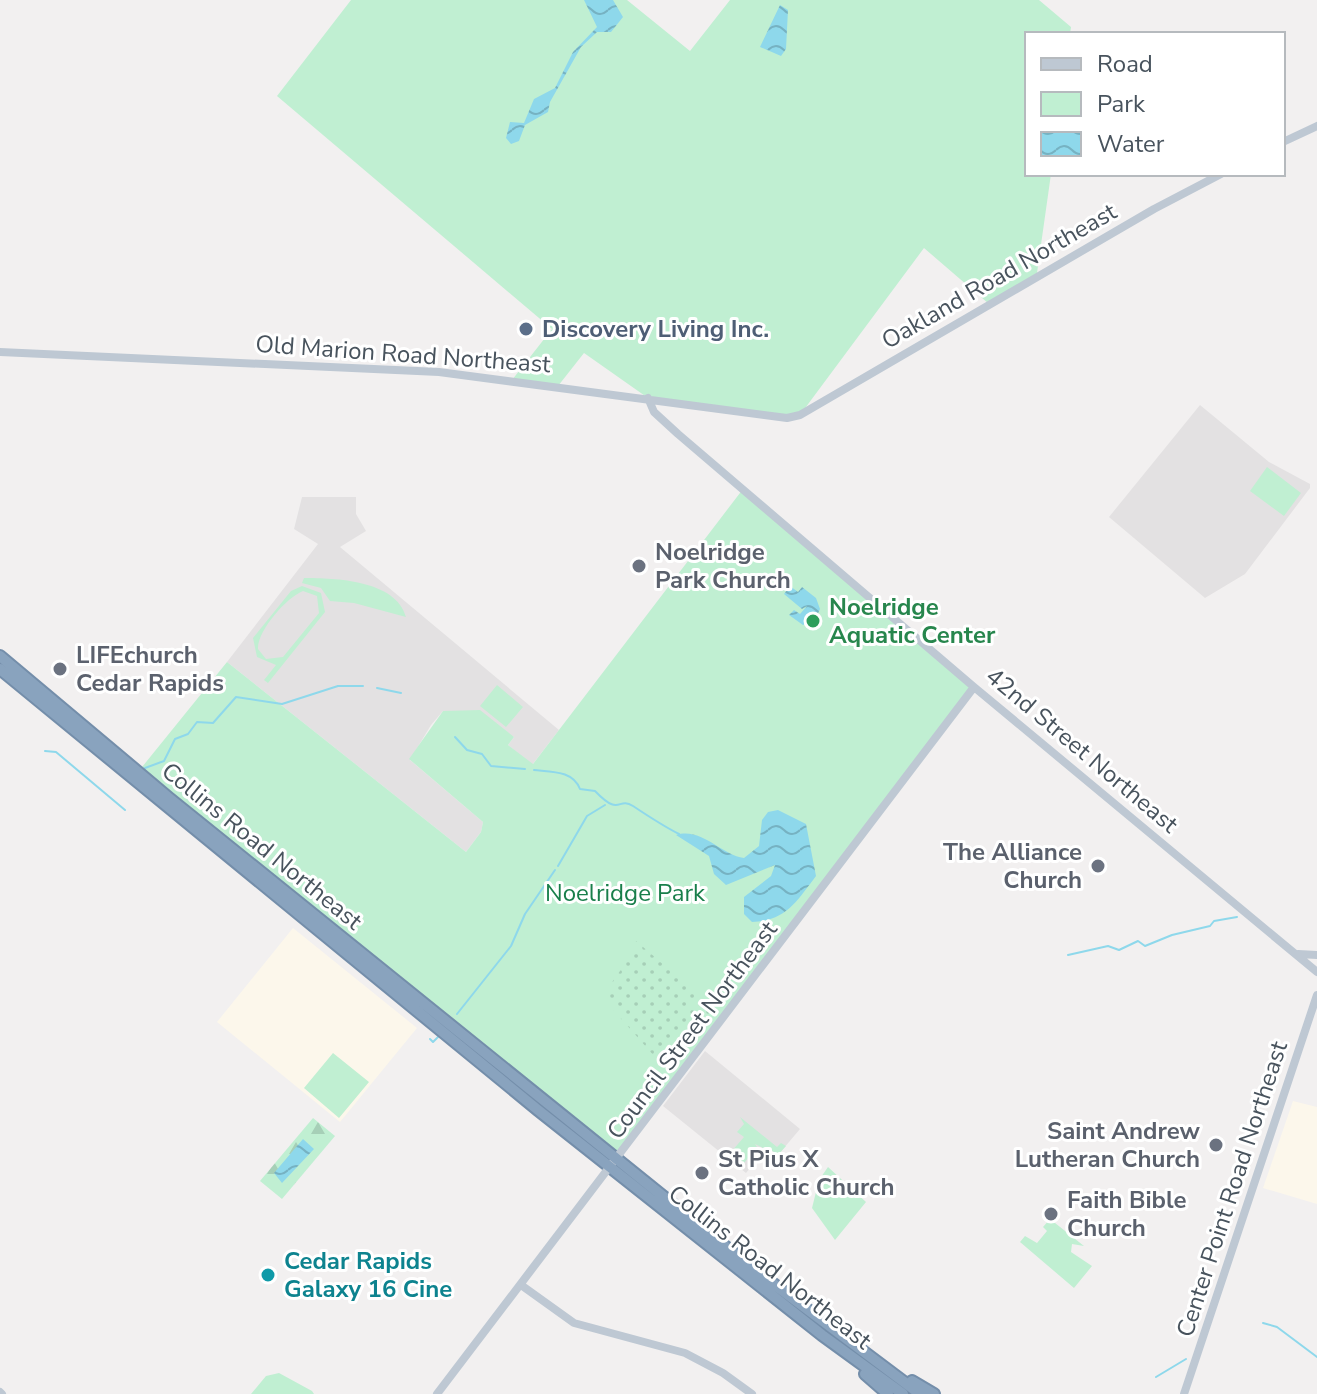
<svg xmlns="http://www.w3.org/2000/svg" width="1317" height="1394" font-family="'Nunito Sans',sans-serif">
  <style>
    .commercial { fill: #fcf7eb }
    .education { fill: #e3e1e2 }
    .green { fill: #c0efd2; fill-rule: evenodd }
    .forest { fill: url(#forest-firs) }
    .garden { fill: url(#garden-dots) }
    .water { fill: url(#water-waves) }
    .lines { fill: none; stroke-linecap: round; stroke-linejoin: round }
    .stream { stroke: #8ed8eb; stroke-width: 2 }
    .highway-casing { stroke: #748eaa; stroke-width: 14 }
    .secondary { stroke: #bec8d3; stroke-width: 8 }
    .highway { stroke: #89a3be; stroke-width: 10 }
    .service-dot { fill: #5c6f8a; stroke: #fff; stroke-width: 3 }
    .worship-dot { fill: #6b7280; stroke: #fff; stroke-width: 3 }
    .leisure-dot { fill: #2e9e5b; stroke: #fff; stroke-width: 3 }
    .culture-dot { fill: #0f9aa8; stroke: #fff; stroke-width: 3 }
    .labels { text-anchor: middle; stroke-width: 6; stroke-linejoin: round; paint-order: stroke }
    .street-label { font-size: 24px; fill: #48535d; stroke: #fff }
    .service-label { font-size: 24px; font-weight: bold; fill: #4e5e75; stroke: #fff; text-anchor: start }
    .worship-label { font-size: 24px; font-weight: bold; fill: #5b616d; stroke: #fff; text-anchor: start }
    .leisure-label { font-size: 24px; font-weight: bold; fill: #27864d; stroke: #fff; text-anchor: start }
    .park-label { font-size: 24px; fill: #197f4b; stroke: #fff }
    .culture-label { font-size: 24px; font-weight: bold; fill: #0d838f; stroke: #fff; text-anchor: start }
  </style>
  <defs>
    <pattern id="forest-firs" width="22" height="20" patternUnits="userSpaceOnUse" patternTransform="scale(2)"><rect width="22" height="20" fill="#c0efd2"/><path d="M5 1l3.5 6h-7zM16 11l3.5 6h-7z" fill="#a6cfb7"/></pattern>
    <pattern id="garden-dots" width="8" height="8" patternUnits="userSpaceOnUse" patternTransform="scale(2)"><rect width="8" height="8" fill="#c0efd2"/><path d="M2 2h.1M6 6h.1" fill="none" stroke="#a6cfb7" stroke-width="1.8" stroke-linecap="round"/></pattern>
    <pattern id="water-waves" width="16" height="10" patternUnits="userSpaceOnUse" patternTransform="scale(2)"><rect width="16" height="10" fill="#8ed8eb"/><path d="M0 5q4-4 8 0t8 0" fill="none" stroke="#76b2c2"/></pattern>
  </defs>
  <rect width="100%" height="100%" fill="#f2f0f0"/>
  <path class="commercial" d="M293 928 417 1028 340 1122 217 1022Z
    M1293 1101 1317 1107V1204L1263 1188Z"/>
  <path class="education" d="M1200 405 1269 462 1310 484V488L1245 574 1205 598 1109 517Z
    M302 497H356V514L366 531 340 547 559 730 532 765 508 745 514 737 443 711 431 725 410 760 483 822 481 832 466 852 227 662 318 544 294 529Z
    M705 1051 800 1129 778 1155 767 1147 746 1173 663 1106Z"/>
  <path class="green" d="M351 0H627L690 51 730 0H1039L1071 27 1070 34H1027V174H1051L1037 273 989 304 924 248 800 415 787 418 648 398 584 353 558 386 512 380 552 329 277 96Z
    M1267 467 1301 493 1284 516 1250 491Z
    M743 489 974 687 618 1160 138 772 227 662 466 852 481 832 483 822 409 759 443 711 480 710 514 737 508 745 533 764Z
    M304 578C335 578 396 580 406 617L354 603 330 601 321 588 302 583Z
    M302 586 321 593 325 612 268 683 264 680 276 665 257 657 253 638 291 591ZM303 591 317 596 319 613 283 657 266 659 258 649C257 631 287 597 303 591Z
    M497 685 523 707 506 727 480 706Z
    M333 1053 369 1082 339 1118 304 1088Z
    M740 1117 777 1147 781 1143 786 1146 778 1155 767 1147 765 1149 755 1144 757 1147 744 1163 731 1152 744 1137 737 1132 744 1124Z
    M828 1167 866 1202 835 1240 812 1208 819 1180Z
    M1050 1219 1084 1246 1072 1244 1071 1252 1092 1266 1074 1288 1020 1242 1025 1236 1037 1243 1047 1231 1043 1227Z
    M279 1373 312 1391 314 1394H251L266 1376Z"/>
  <path class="forest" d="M313 1118 335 1136 282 1199 260 1181Z"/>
  <path class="garden" d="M636 941 711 1005 708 1016 670 1060 660 1061 655 1057 602 997C610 984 635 953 636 941Z"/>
  <path class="water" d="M584 0H613L623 17 611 32H597L581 47 550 102 548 112 525 125 519 141 511 144 506 138 510 122 524 123 534 99 555 88 573 52 597 27Z
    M780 5 788 10 786 49 781 56 760 47Z
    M790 586 798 592 802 587 816 598 820 609 815 620 803 625 789 615 794 610 800 614 807 606 802 609 784 594Z
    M778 810 806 824 816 876C797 901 786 921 752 922L744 914V897L771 876 775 865 726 885 714 874 709 856 676 835C702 827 721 855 744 858L759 846 762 820 768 812Z
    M303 1139 314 1149 282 1183 274 1173Z"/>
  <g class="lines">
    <path class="stream" d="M377 688 401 693
      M455 737 467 750 482 754 491 766 525 769
      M45 751 56 752 125 810
      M145 768 164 761 175 739 188 734 197 722 213 723 236 697 282 704 338 686H363
      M534 770C554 772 573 771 580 789L595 791C621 818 617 796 633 806 648 816 663 826 679 834
      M558 866 587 816 605 805
      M1068 955 1108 946 1119 950 1138 941 1145 946 1172 935 1210 926 1214 921 1237 917
      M457 1014 511 946 525 914 555 870
      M430 1039 433 1042 438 1037
      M1263 1323 1277 1327 1317 1357
      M1156 1377 1186 1359"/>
    <defs>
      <path id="highway" d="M0 656 169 798 747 1264 920 1394
        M0 669 538 1110 822 1335 903 1394
        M865 1374 888 1394
        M912 1381 934 1394"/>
    </defs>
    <use href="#highway" class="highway-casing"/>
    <path class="secondary" d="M1283 142 1317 126
      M0 352 439 372 787 418 800 415 1154 209 1221 174
      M648 398 654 412 678 434 974 687 1317 972
      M1298 954 1317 955
      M521 1285 574 1323 685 1353 723 1373 752 1394
      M0 1392 2 1394
      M437 1394 974 687
      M1184 1394 1317 995"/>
    <use href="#highway" class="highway"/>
  </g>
  <circle class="service-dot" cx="526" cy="329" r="8"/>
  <g class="worship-dot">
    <circle cx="639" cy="566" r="8"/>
    <circle cx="60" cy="669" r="8"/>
    <circle cx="1098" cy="866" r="8"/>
    <circle cx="1216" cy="1145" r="8"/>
    <circle cx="702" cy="1173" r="8"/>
    <circle cx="1051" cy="1214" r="8"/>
  </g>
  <circle class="leisure-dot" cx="813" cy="621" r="8"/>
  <circle class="culture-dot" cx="268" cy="1275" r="8"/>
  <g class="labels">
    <g class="street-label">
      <text transform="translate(999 276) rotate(-30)" y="8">Oakland Road Northeast</text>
      <text transform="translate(403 354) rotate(4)" y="8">Old Marion Road Northeast</text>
      <text transform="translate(1082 750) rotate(40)" y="8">42nd Street Northeast</text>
      <text transform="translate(262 846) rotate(39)" y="8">Collins Road Northeast</text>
      <text transform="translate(692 1030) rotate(-53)" y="8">Council Street Northeast</text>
      <text transform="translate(1232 1189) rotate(-72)" y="8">Center Point Road Northeast</text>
      <text transform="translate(770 1267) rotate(38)" y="8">Collins Road Northeast</text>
    </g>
    <g class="service-label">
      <text x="542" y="337">Discovery Living Inc.</text>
    </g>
    <g class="worship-label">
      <text x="655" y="560">Noelridge<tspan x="655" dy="28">Park Church</tspan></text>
      <text x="76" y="663">LIFEchurch<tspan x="76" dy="28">Cedar Rapids</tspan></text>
      <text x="1082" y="860" text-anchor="end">The Alliance<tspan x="1082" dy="28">Church</tspan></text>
      <text x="1200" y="1139" text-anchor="end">Saint Andrew<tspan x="1200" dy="28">Lutheran Church</tspan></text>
      <text x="718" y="1167">St Pius X<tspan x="718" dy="28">Catholic Church</tspan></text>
      <text x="1067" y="1208">Faith Bible<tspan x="1067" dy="28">Church</tspan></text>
    </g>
    <g class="leisure-label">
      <text x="829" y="615">Noelridge<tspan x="829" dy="28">Aquatic Center</tspan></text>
    </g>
    <g class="park-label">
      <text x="625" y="901">Noelridge Park</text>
    </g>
    <g class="culture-label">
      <text x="284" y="1269">Cedar Rapids<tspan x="284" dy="28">Galaxy 16 Cine</tspan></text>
    </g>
  </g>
  <rect x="1025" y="32" width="260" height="144" fill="#ffffff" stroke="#b6babe" stroke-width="2"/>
  <rect x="1041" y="58" width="40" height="12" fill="#bec8d3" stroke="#b6babe" stroke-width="2"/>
  <text x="1097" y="72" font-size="24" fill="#48535d">Road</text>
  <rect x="1041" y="92" width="40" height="24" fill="#c0efd2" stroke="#b6babe" stroke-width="2"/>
  <text x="1097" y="112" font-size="24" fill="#48535d">Park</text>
  <rect x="1041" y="132" width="40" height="24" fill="url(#water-waves)" stroke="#b6babe" stroke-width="2"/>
  <text x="1097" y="152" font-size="24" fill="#48535d">Water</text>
</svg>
